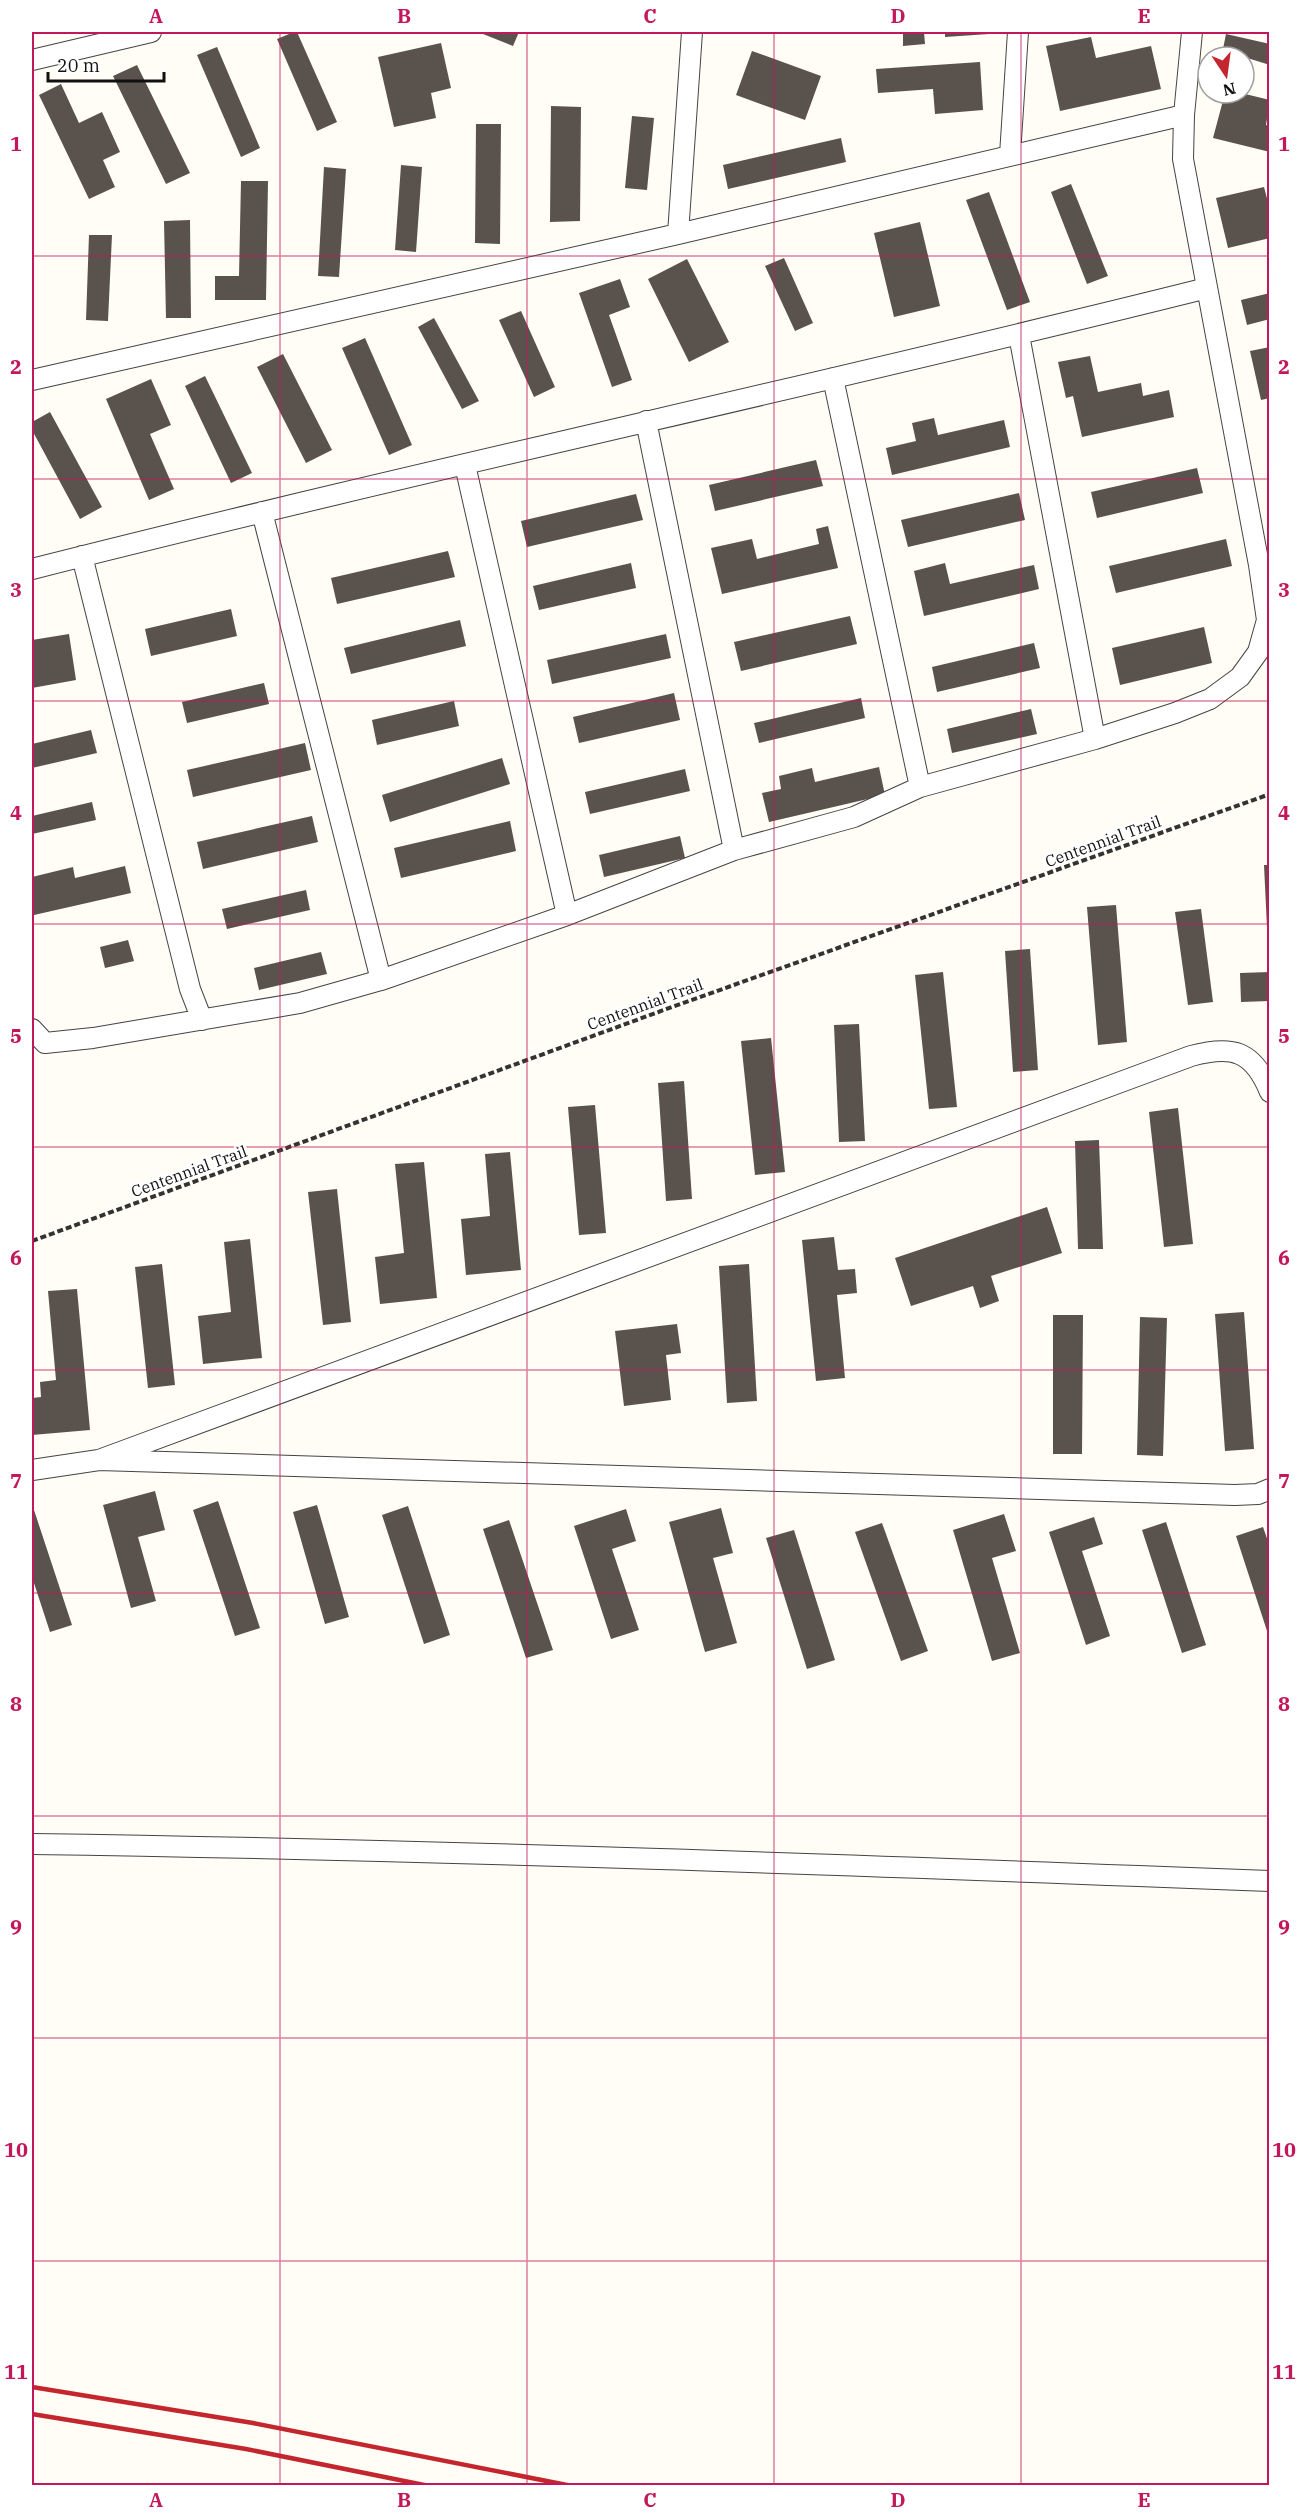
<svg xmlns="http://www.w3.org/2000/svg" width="1301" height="2517" font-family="'IBM Plex Serif',serif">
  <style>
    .building { fill: #5a524d }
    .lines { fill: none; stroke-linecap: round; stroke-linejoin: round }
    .lane-casing { stroke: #444; stroke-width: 22 }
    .path { stroke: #333; stroke-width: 4; stroke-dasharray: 6 3; stroke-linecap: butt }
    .lane { stroke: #fff; stroke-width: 20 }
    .rail { stroke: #c4262e; stroke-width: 4.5 }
    .grid { fill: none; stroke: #c2185b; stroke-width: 1.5; stroke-opacity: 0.55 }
    .labels { text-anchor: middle; stroke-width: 6; stroke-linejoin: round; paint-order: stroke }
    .street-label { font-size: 16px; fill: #111; stroke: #fff }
    .neatline { fill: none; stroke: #c2185b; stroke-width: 2 }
    .grid-label { font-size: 20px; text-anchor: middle; font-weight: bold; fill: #c2185b }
  </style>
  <rect width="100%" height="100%" fill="#fffdf5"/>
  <path class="building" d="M294 32H297L337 122 317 131 277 39Z
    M478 32H519L513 46Z
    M903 32H924L925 44 903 46Z
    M945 32H988L989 34 945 37Z
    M1226 34 1270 44V65L1244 57 1222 54Z
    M1091 37 1096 58 1151 46 1161 89 1060 111 1046 46Z
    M441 43 451 88 431 93 436 118 394 127 378 57Z
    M217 47 260 148 241 157 197 55Z
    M752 51 821 76 805 120 736 95Z
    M980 62 983 110 935 114 933 89 878 93 876 69Z
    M137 65 190 173 166 184 113 76Z
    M61 84 79 123 102 112 120 152 103 160 115 187 89 199 39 95Z
    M1225 93H1241L1270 100 1266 125 1270 126V152L1213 138Z
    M551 106 581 107 580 221 550 222Z
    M632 116 654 118 647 190 625 188Z
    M476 124H501L500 244 475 243Z
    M841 138 846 162 728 189 723 165Z
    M401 165 422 167 416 252 395 250Z
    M324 167 346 169 339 277 318 276Z
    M241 181H268L266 300H215V276H239Z
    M1071 184 1108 276 1087 284 1051 192Z
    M1264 187 1270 210V238L1228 248 1216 198Z
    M989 192 1030 302 1007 310 966 200Z
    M190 220 191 318H166L164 221Z
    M920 222 940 306 894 317 874 233Z
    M89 235H112L108 321 86 320Z
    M784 258 813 323 795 331 765 266Z
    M687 259 729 342 689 362 648 279Z
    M620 279 630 307 609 315 632 380 612 387 579 293Z
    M1270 293V319L1247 325 1241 300Z
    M521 311 555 387 534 397 499 320Z
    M434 318 479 401 462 409 418 327Z
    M365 338 412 445 389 455 342 348Z
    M1270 347V398L1261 400 1250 351Z
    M283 354 332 450 306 463 257 367Z
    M1090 356 1098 392 1141 383 1143 396 1169 390 1174 417 1082 437 1073 396 1066 398 1058 362Z
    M205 376 252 473 231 483 185 386Z
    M151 379 171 425 150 434 174 489 149 500 106 399Z
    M50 412 102 507 80 519 32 430V422Z
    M934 418 938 435 1004 420 1010 447 892 475 886 448 916 441 912 423Z
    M816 460 823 486 715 511 709 485Z
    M1197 468 1203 493 1097 518 1091 492Z
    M1019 493 1025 520 908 547 901 520Z
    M636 494 643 520 527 547 521 521Z
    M828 526 838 568 722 594 711 548 752 539 757 559 819 544 816 529Z
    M1226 539 1232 566 1116 593 1109 566Z
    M448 551 455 577 337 604 331 578Z
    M631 563 636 588 539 610 533 586Z
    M945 563 950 584 1034 565 1039 589 924 616 914 571Z
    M231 609 237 636 151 656 145 629Z
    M850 616 857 644 741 671 734 642Z
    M460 620 466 646 351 674 344 648Z
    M1204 627 1212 663 1120 685 1112 648Z
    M69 634 76 680 32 688V640Z
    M666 634 671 658 552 684 547 660Z
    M1034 643 1040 668 937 692 932 667Z
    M264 683 269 704 187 723 182 702Z
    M674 693 680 720 579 743 573 717Z
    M861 698 865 718 759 743 754 723Z
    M454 701 459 726 377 745 372 720Z
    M1031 709 1037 734 952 753 947 729Z
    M91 730 97 753 32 768V744Z
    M305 743 311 770 193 797 187 770Z
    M502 758 510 784 390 822 382 795Z
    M879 767 885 795 769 822 762 793 781 789 779 776 812 768 815 782Z
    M685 769 690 791 590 814 585 792Z
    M92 802 96 820 32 834V816Z
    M312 816 318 842 203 869 197 842Z
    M510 821 516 851 401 878 394 848Z
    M680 836 685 858 604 877 599 855Z
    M1264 865H1270V948H1268Z
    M125 866 131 893 34 915 32 902V877L73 867 75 878Z
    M306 890 310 910 227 929 222 909Z
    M1116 905 1127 1042 1098 1045 1087 907Z
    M1201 909 1213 1002 1188 1005 1175 912Z
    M128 940 134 961 105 968 100 947Z
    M1030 949 1038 1070 1013 1072 1005 951Z
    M321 952 327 974 259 990 254 968Z
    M943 972 957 1107 929 1109 915 975Z
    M1270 972V1001L1241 1002 1240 973Z
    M859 1024 865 1141 839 1142 834 1025Z
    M771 1038 785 1172 755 1175 741 1041Z
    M684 1081 692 1199 666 1201 658 1083Z
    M595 1105 606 1233 579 1235 568 1107Z
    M1178 1108 1193 1244 1164 1247 1149 1112Z
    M1099 1140 1103 1249H1078L1075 1141Z
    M510 1152 521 1270 466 1275 461 1219 490 1216 485 1154Z
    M424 1162 437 1298 380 1304 375 1257 404 1253 395 1164Z
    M337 1189 351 1322 323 1325 308 1192Z
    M1047 1207 1062 1253 991 1276 999 1301 980 1308 973 1286 911 1306 895 1258Z
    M834 1237 838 1270 855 1269 857 1293 837 1295 845 1378 816 1381 802 1240Z
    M250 1239 262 1358 203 1364 198 1316 231 1312 224 1242Z
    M162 1264 175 1385 148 1388 135 1267Z
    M749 1264 757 1401 727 1403 719 1266Z
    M77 1289 90 1430 32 1435V1398L41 1397 40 1382 56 1380 48 1291Z
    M1244 1312 1254 1449 1225 1451 1215 1314Z
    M1053 1315H1083L1082 1454H1053Z
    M1140 1317 1167 1318 1163 1456 1137 1455Z
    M677 1324 681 1353 666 1355 671 1400 624 1406 615 1331Z
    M155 1491 165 1530 138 1537 156 1601 131 1608 103 1505Z
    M218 1501 260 1628 235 1636 193 1510Z
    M317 1505 349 1617 325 1624 293 1512Z
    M408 1506 450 1635 424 1644 382 1515Z
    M33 1507 72 1625 50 1632 32 1577V1508Z
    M721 1508 733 1553 713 1558 737 1643 705 1652 669 1522Z
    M626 1509 636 1541 612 1549 639 1630 611 1639 574 1526Z
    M1004 1514 1016 1551 992 1558 1020 1653 992 1661 953 1530Z
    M1094 1517 1103 1544 1082 1551 1110 1636 1086 1645 1049 1532Z
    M509 1520 553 1650 526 1658 483 1529Z
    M1166 1522 1206 1645 1182 1653 1142 1530Z
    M882 1523 928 1651 901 1661 855 1532Z
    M1263 1527 1270 1547 1269 1637 1236 1536Z
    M794 1530 835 1660 807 1669 766 1538Z"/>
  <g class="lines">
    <defs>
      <path id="lane" d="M32 60 151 32
        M1010 155 1018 32
        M678 234 692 32
        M1019 335 1095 739
        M833 378 920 787
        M32 380 678 234 1184 115
        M646 421 734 850
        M465 465 567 915
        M262 512 381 980
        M82 556 190 989 202 1020
        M32 569C422 470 816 386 1207 288
        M32 1029 45 1043 93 1038 300 1003 381 980 567 915 734 850 854 817 920 787 1095 739 1175 713 1210 699 1240 677 1258 652 1267 620 1259 565 1183 159 1184 115 1192 32
        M99 1460 1191 1056C1232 1045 1253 1050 1270 1092
        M32 1470 99 1460 1235 1495 1258 1494 1270 1489
        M32 1844C444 1850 857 1865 1270 1881"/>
    </defs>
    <use href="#lane" class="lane-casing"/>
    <path class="path" d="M32 1241 672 1007 1270 794"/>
    <use href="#lane" class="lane"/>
    <path class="rail" d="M32 2387 253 2423 572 2486
      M32 2414 246 2449 429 2486"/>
  </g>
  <path class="grid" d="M280 32V2486M527 32V2486M774 32V2486M1021 32V2486M32 256H1270M32 479H1270M32 701H1270M32 924H1270M32 1147H1270M32 1370H1270M32 1593H1270M32 1816H1270M32 2038H1270M32 2261H1270"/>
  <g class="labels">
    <g class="street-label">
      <text transform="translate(1103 841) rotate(-20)" y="6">Centennial Trail</text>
      <text transform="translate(645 1004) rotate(-20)" y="6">Centennial Trail</text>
      <text transform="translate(189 1171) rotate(-20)" y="6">Centennial Trail</text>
    </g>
  </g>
  <rect width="1301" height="2517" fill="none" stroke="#ffffff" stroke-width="66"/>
  <g transform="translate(1226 75) rotate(167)"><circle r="28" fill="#ffffff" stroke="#a0a0a0" stroke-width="1.5"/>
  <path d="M0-4.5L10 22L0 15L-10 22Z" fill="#c4262e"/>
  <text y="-9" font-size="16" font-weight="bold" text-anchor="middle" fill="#111111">N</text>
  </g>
  <path d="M48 72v9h116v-9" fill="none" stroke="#111111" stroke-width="3"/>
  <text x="57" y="72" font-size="18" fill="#111111" stroke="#ffffff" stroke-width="4.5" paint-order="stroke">20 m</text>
  <rect x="33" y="33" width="1235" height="2451" class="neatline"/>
  <g class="grid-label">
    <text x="156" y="23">A</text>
    <text x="404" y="23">B</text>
    <text x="650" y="23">C</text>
    <text x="898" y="23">D</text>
    <text x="1144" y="23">E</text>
    <text x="16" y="151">1</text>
    <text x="1284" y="151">1</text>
    <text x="16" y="374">2</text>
    <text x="1284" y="374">2</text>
    <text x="16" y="597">3</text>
    <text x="1284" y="597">3</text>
    <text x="16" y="820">4</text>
    <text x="1284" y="820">4</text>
    <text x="16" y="1043">5</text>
    <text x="1284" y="1043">5</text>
    <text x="16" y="1265">6</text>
    <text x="1284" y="1265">6</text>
    <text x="16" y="1488">7</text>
    <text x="1284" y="1488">7</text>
    <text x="16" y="1711">8</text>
    <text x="1284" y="1711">8</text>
    <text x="16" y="1934">9</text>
    <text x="1284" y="1934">9</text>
    <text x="16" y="2157">10</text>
    <text x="1284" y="2157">10</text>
    <text x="16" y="2379">11</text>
    <text x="1284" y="2379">11</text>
    <text x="156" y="2507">A</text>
    <text x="404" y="2507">B</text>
    <text x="650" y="2507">C</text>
    <text x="898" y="2507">D</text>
    <text x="1144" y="2507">E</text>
  </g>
</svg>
